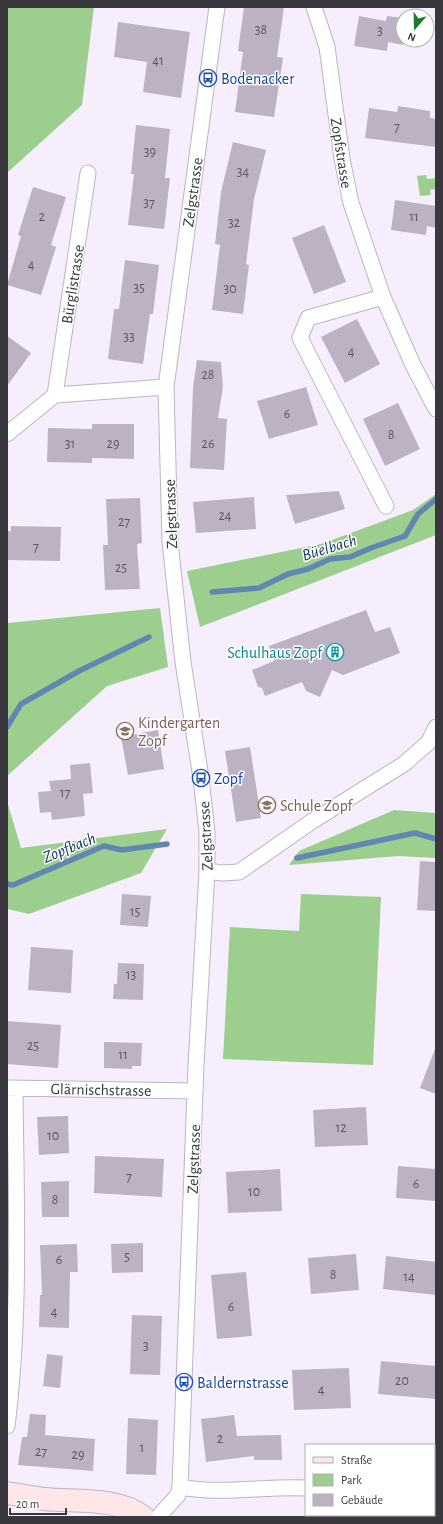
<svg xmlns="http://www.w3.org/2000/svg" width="443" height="1524" font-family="'Alegreya Sans',sans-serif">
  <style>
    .green { fill: #9cce8e }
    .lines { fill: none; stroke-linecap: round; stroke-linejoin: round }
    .stream { stroke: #6186b2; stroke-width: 5.5 }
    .building { fill: #bcb2c4 }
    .street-casing { stroke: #bdb3c5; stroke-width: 17 }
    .secondary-casing { stroke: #bdb3c5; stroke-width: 24 }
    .street { stroke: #fff; stroke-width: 15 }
    .secondary { stroke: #fee6e9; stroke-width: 22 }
    .labels { text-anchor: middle; stroke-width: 3; stroke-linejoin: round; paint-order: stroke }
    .number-label { font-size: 14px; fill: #5b5660 }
    .transit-label { font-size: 16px; fill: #164399; stroke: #fff; text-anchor: start }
    .street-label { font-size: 16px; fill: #3b373e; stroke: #fff }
    .culture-label { font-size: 16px; fill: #0d838f; stroke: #fff; text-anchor: end }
    .education-label { font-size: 16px; fill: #785e54; stroke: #fff; text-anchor: start }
    .water-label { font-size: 17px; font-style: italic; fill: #133a61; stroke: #fff }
  </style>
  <rect width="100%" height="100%" fill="#f7eefd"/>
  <path class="green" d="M7 7H94L82 105 7 173Z
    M426 175 427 179 436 178V189L430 190 431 195 420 196 417 176Z
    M436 494V535L200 627 187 571 321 544 413 510Z
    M160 608 168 667 107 686 7 776 8 623Z
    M7 801 21 848 167 829 141 873 29 914 7 909Z
    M394 810 436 813V858L398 856 289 865 299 851Z
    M301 894 381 897 373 1065 223 1059 230 927 299 931Z"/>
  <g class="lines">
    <path class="stream" d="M212 592 259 588 288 574 308 569 330 559 350 557 371 548 405 536 418 514 436 499
      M7 727 21 704 79 671 149 637
      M297 858 415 833 436 839
      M7 884 13 885 104 846 122 850 167 844"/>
  </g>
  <path class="building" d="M244 7H284L277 57 283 58 274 117 235 112 243 52 238 51Z
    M359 16 386 21 387 16 403 18V45L388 42 387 51 354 46Z
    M118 22 190 32 181 98 143 92 147 62 114 57Z
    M398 106 430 111V118L436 119V147L365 138 369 108 397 112Z
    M136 125 170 129 165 178H170L164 229 128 225 134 174H131Z
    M233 142 266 150 254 199 246 264 249 265 243 314 212 310 220 245 215 244 221 192Z
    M33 187 66 197 51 245 56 247 41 295 7 285 21 236 18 235Z
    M395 200 436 206V228L427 226 426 235 391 230Z
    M324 225 346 282 314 294 292 238Z
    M125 260 159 265 153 314H150L143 364 108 359 114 309H119Z
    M357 319 380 364 345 383 321 337Z
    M7 336 31 353 7 386Z
    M197 360 221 362 223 387 218 418 227 419 224 470 190 468 193 387Z
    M306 387 318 425 269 439 257 401Z
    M398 403 420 449 385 466 363 419Z
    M92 424H134V459L92 458V463L47 462 48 428 92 429Z
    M339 491 345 509 295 524 286 495Z
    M254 497 256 529 196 533 193 502Z
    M140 498 142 543 137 544 140 589 105 590 103 545H108L106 499Z
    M11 526 61 527 60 561 7 560V531H11Z
    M366 610 375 632 390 627 400 653 343 675 332 670 320 697 306 691 302 682 265 696 262 688 258 687 252 670 274 661 269 646Z
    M158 730 164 769 128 775 121 737Z
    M250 747 261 818 236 822 225 751Z
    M90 763 93 793 83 794 85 816 52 820 51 812 40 813 38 792 51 791 49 781 71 779 70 765Z
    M420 861 436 862V911L417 910Z
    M122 894 151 896 148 927 120 925Z
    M31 947 73 950 71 993 28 990Z
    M118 963 144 964 143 1000 113 999 114 984H117Z
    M7 1021 61 1025 58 1068 7 1064Z
    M104 1042 142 1043 141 1066H132V1069L104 1068Z
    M435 1049 436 1050V1094L420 1088Z
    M366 1107 368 1145 315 1147 313 1110Z
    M68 1116 69 1153 39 1155 37 1117Z
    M95 1156 164 1159 162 1197 94 1193Z
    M398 1166 436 1169V1201L396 1198Z
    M280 1169 282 1211 228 1213 226 1172Z
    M69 1181V1217H42L41 1182Z
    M143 1243V1272L112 1273 111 1244Z
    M77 1244 78 1272H70L69 1328 39 1327 40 1295H42L40 1245Z
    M356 1254 359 1290 311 1294 308 1258Z
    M386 1256 436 1262V1295L383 1289Z
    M246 1272 252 1336 217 1339 211 1275Z
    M132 1315 162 1316 160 1375 130 1374Z
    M47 1354 63 1356 60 1388 43 1386Z
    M381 1361 436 1366V1399L378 1394Z
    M349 1368 351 1408 294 1410 292 1370Z
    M30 1414 46 1415 45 1435 95 1439 93 1471 18 1465 22 1437H27Z
    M234 1415 237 1436 281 1435 282 1460H254V1456L206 1462 201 1419Z
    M128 1418 158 1420 156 1475 126 1474Z"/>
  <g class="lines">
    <defs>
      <path id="street" d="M314 7 327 47 342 159 351 203 383 297 413 365 436 409
        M383 297 308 318 300 338 386 506
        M55 395 166 387
        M7 434 55 395 88 173
        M207 871 222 873 239 872 311 822 404 764 428 743 436 727
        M7 1088 195 1091
        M7 1426C21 1314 16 1200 15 1088
        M180 1487C222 1495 264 1486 306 1488
        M434 1509 436 1510
        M158 1517 178 1495 180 1487 196 1065 207 871V832L201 778 183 662 170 542 166 387 217 7"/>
      <path id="secondary" d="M7 1493C19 1495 32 1497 44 1499 74 1502 119 1497 143 1517"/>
    </defs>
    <use href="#street" class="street-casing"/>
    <use href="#secondary" class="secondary-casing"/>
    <use href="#street" class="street"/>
    <use href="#secondary" class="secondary"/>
  </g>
  <defs>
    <symbol id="bus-ring" viewBox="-11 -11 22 22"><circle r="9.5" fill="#fff" stroke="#1a4fb4" stroke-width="1.5"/><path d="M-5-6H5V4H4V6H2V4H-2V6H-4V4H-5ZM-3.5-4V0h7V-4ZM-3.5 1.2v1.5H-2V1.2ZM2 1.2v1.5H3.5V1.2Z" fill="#1a4fb4"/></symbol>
    <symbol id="building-ring" viewBox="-11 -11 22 22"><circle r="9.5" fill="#fff" stroke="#0f9aa8" stroke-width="1.5"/><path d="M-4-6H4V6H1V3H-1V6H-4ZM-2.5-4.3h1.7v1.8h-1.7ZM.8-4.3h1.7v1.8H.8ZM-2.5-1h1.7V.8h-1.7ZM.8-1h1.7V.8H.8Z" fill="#0f9aa8"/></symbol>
    <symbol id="school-ring" viewBox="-11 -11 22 22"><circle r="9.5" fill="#fff" stroke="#8d6e63" stroke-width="1.5"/><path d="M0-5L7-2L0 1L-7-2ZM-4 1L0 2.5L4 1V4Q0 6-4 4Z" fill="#8d6e63"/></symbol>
  </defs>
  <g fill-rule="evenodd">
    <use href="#bus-ring" x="198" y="68" width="20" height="20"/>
    <use href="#building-ring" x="325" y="642" width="20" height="20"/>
    <use href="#school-ring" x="115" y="721" width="20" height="20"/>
    <use href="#bus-ring" x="191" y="768" width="20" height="20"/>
    <use href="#school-ring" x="257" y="795" width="20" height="20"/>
    <use href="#bus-ring" x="174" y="1372" width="20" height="20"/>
  </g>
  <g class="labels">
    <g class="number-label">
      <text x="261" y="34">38</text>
      <text x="380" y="35">3</text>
      <text x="158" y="65">41</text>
      <text x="397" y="131">7</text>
      <text x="150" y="156">39</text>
      <text x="243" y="176">34</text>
      <text x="149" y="207">37</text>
      <text x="42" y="221">2</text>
      <text x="414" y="221">11</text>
      <text x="234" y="227">32</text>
      <text x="31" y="269">4</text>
      <text x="139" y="292">35</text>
      <text x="230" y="293">30</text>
      <text x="129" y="341">33</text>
      <text x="351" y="356">4</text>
      <text x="208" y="379">28</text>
      <text x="287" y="418">6</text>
      <text x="391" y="439">8</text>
      <text x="70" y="448">31</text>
      <text x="113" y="448">29</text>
      <text x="208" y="448">26</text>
      <text x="225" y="520">24</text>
      <text x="124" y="526">27</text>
      <text x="36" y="551">7</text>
      <text x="121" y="572">25</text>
      <text x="65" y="797">17</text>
      <text x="135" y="916">15</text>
      <text x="131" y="979">13</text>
      <text x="33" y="1050">25</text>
      <text x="123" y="1059">11</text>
      <text x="341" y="1132">12</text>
      <text x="53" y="1140">10</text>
      <text x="129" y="1181">7</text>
      <text x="416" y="1188">6</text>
      <text x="254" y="1196">10</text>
      <text x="55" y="1204">8</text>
      <text x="127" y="1261">5</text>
      <text x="59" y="1264">6</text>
      <text x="333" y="1279">8</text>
      <text x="409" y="1281">14</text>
      <text x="231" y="1311">6</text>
      <text x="54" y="1316">4</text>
      <text x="146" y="1350">3</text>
      <text x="402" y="1385">20</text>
      <text x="321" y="1394">4</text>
      <text x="220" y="1443">2</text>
      <text x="142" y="1452">1</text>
      <text x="41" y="1456">27</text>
      <text x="78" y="1459">29</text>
    </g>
    <g class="transit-label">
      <text x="221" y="84">Bodenacker</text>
      <text x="214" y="784">Zopf</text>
      <text x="197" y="1388">Baldernstrasse</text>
    </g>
    <g class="street-label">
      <text transform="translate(342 153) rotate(81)" y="6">Zopfstrasse</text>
      <text transform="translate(192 192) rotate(-82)" y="6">Zelgstrasse</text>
      <text transform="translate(72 284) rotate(-81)" y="6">Bürglistrasse</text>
      <text transform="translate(170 514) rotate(-92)" y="6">Zelgstrasse</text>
      <text transform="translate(205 836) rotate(-93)" y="6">Zelgstrasse</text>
      <text transform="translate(101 1089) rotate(1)" y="6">Glärnischstrasse</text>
      <text transform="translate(193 1159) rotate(-88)" y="6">Zelgstrasse</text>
    </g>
    <g class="culture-label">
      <text x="322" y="658">Schulhaus Zopf</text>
    </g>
    <g class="education-label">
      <text x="138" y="728">Kindergarten<tspan x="138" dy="18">Zopf</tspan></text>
      <text x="280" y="811">Schule Zopf</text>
    </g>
    <g class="water-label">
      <text transform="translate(329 547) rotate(-17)" y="6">Büelbach</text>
      <text transform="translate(69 847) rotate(-22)" y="6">Zopfbach</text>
    </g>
  </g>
  <rect width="443" height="1524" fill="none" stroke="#3b373e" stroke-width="16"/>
  <rect x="305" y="1444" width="130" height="72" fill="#ffffff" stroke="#b1afb2"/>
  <rect x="313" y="1457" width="20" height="6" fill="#fee6e9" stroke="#b1afb2"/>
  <text x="341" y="1464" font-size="12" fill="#3b373e">Straße</text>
  <rect x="313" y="1474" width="20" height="12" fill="#9cce8e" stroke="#b1afb2"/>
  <text x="341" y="1484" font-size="12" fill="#3b373e">Park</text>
  <rect x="313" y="1494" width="20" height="12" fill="#bcb2c4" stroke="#b1afb2"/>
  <text x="341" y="1504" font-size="12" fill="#3b373e">Gebäude</text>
  <g transform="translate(415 28) rotate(200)"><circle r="19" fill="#ffffff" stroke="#b1afb2"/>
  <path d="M0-3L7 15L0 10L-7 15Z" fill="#1c7b2d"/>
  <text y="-6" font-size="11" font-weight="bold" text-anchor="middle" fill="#3b373e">N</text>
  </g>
  <path d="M10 1508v6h56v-6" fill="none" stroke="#3b373e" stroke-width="2"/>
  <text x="16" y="1508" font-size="12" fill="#3b373e" stroke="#ffffff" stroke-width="3" paint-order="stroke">20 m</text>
</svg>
